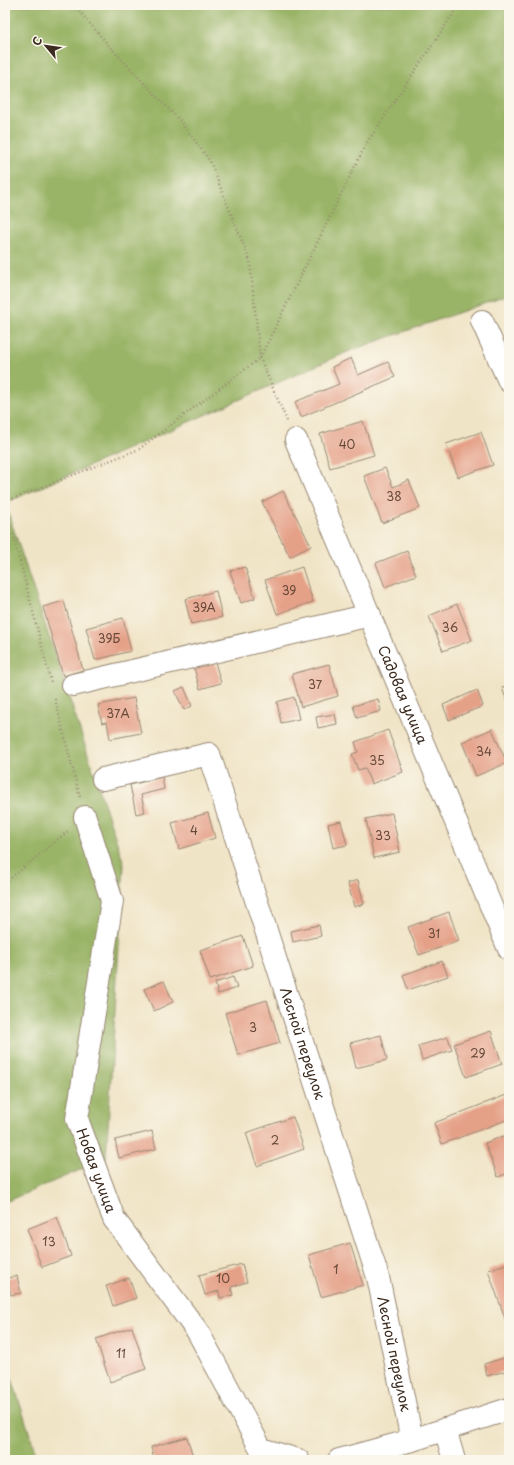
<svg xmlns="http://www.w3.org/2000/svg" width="514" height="1465" font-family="'Playpen Sans',sans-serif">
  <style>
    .forest { fill: #99b466; stroke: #6a6f42 }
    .building { fill: #e5a088 }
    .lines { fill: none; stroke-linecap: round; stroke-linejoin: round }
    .minor-casing { stroke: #968772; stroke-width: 24 }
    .path { stroke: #968772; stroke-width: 2.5; stroke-dasharray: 1 3; stroke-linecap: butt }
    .minor { stroke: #fff; stroke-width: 22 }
    .labels { text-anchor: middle; stroke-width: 3; stroke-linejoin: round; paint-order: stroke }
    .number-label { font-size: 12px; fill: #664838 }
    .street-label { font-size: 14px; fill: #3b2a1e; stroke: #fbf7ec }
  </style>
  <rect width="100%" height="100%" fill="#fbf7ec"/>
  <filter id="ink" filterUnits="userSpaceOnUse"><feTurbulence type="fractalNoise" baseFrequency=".025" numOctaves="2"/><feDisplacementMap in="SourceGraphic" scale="8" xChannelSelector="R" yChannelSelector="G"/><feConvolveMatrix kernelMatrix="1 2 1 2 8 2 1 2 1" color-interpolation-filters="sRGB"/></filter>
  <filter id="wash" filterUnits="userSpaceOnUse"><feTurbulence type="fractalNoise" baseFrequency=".012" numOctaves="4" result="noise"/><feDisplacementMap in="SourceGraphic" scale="16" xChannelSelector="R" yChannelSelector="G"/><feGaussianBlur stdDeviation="0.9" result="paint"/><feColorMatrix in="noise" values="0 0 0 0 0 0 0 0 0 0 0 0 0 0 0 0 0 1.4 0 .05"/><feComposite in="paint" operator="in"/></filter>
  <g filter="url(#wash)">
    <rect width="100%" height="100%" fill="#f0e4c6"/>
    <path class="forest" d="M5 5H509V295L352 350 5 503 124 864 106 1159 5 1202Z
      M5 1357 38 1460H5Z"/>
    <g id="blocks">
      <path class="building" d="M351 358 358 375 388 362 395 377 301 417 295 402 339 384 332 367Z
        M363 421 374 455 330 468 320 434Z
        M481 432 493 465 458 477 446 444Z
        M385 468 393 487 409 480 420 508 382 523 364 476Z
        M283 491 311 546 290 557 262 502Z
        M407 551 416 575 385 587 376 563Z
        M245 567 255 598 241 603 230 571Z
        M302 567 313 602 277 614 265 580Z
        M216 591 222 617 191 624 185 599Z
        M64 601 83 670 63 676 43 607Z
        M457 604 472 640 443 651 429 616Z
        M123 618 131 651 95 660 86 628Z
        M215 662 221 683 200 689 194 668Z
        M329 664 338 696 301 707 292 674Z
        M509 686V706L502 688Z
        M184 687 192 706 184 710 175 691Z
        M477 690 483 706 449 720 443 705Z
        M294 697 299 719 281 723 277 702Z
        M134 698 141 733 110 739 107 722 102 723 98 705Z
        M378 699 381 711 357 718 353 706Z
        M335 714 337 724 318 728 316 717Z
        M492 729 507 763 476 776 462 742Z
        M388 730 403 772 371 784 365 768 358 770 352 754 358 752 355 742Z
        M162 777 164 789 141 795 145 812 136 814 130 785Z
        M208 813 215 838 179 849 172 823Z
        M392 813 400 852 374 858 366 819Z
        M341 821 347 845 333 848 328 824Z
        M358 880 364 904 354 907 348 883Z
        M449 912 459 941 419 955 408 927Z
        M319 925 321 936 293 942 291 931Z
        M243 936 253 966 210 980 200 950Z
        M442 961 448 976 408 990 403 975Z
        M233 977 237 988 218 994 215 983Z
        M164 981 173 1002 154 1011 144 989Z
        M267 1000 280 1043 238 1055 225 1013Z
        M491 1031 502 1064 466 1077 454 1044Z
        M381 1035 387 1060 356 1068 350 1043Z
        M448 1037 452 1050 422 1060 418 1046Z
        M509 1094V1119L442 1144 434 1123Z
        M293 1117 304 1149 257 1166 246 1133Z
        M152 1131 156 1149 119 1158 115 1140Z
        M509 1134V1173L498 1177 485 1143Z
        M57 1217 71 1256 42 1267 27 1229Z
        M350 1243 363 1285 321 1297 309 1255Z
        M509 1263V1323L507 1324 488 1270Z
        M242 1264 247 1282 231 1287 233 1295 220 1298 219 1291 205 1295 199 1275Z
        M17 1276 21 1293 11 1295 7 1278Z
        M129 1278 136 1298 113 1306 106 1286Z
        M132 1327 146 1369 110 1382 96 1339Z
        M507 1357 509 1370 487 1376 484 1364Z
        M187 1437 194 1460H154L151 1447Z"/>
    </g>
  </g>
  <g filter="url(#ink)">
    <use href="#blocks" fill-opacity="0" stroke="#968772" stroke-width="1"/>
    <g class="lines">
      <defs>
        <g id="minor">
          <path d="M482 321 509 381"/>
          <path id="s1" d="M296 440 509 949"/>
          <path d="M73 685 370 615"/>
          <path id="s2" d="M103 779 209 754 378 1277 412 1440"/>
          <path id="s3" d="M85 817 112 901 77 1119 114 1219 198 1332 261 1449 298 1460"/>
          <path d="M445 1429 454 1460"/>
          <path d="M339 1460 412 1440 509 1409"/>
        </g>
      </defs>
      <use href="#minor" class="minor-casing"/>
      <path class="path" d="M74 5 110 47 181 122 210 161 250 261 260 358 287 421
        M5 502 139 449 260 358 366 144 459 5
        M5 503 51 682
        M55 699 80 797
        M5 883 68 831"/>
      <use href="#minor" class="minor"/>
    </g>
  </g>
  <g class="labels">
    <g class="number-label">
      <text x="347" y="449">40</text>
      <text x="394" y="501">38</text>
      <text x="289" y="595">39</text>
      <text x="204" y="612">39А</text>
      <text x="450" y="632">36</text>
      <text x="109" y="643">39Б</text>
      <text x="315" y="689">37</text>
      <text x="118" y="718">37А</text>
      <text x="484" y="756">34</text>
      <text x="377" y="765">35</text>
      <text x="194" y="835">4</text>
      <text x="383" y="840">33</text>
      <text x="434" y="938">31</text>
      <text x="253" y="1032">3</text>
      <text x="478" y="1058">29</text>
      <text x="275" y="1145">2</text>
      <text x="49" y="1246">13</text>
      <text x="336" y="1274">1</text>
      <text x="223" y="1283">10</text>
      <text x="121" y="1358">11</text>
    </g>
    <g class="street-label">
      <text dy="5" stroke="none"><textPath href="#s1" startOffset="276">Садовая улица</textPath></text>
      <text dy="5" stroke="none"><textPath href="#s2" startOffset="413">Лесной переулок</textPath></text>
      <text dy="5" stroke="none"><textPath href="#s3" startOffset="364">Новая улица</textPath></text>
      <text dy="5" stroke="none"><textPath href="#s2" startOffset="737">Лесной переулок</textPath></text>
    </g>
  </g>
  <rect width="514" height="1465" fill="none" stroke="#fbf7ec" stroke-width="20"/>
  <g transform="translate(46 46) rotate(299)" stroke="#fbf7ec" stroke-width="3" paint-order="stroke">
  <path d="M0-3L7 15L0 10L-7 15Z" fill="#3b2a1e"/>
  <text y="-6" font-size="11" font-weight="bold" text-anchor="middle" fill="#3b2a1e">С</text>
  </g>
</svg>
